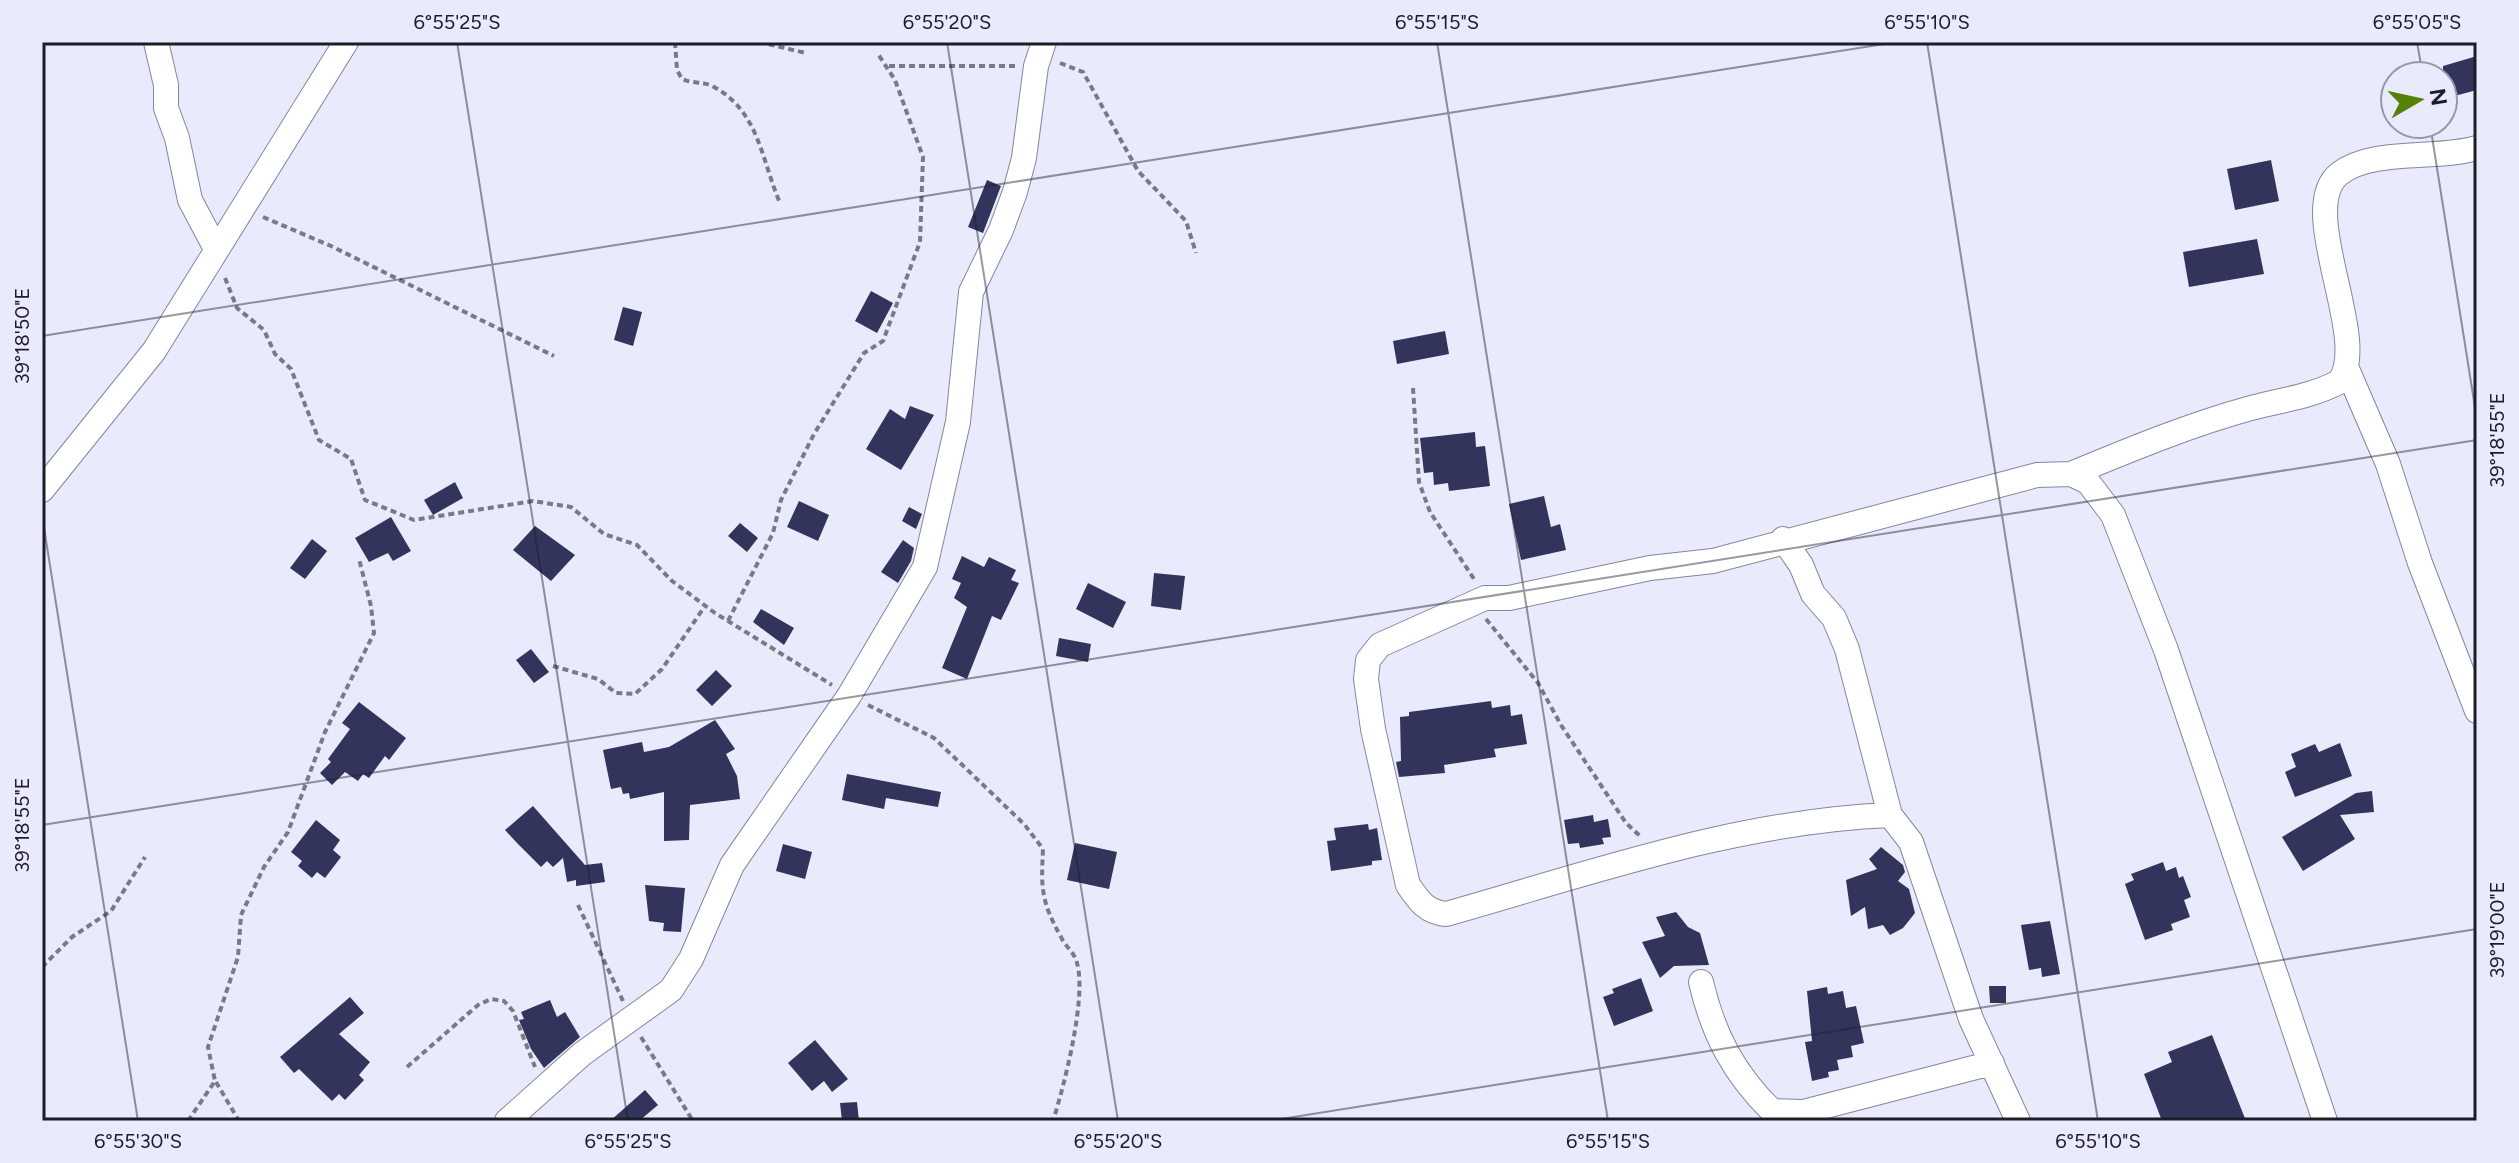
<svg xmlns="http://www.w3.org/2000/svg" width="2519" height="1163" font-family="Figtree,sans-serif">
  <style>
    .building { fill: #32345c }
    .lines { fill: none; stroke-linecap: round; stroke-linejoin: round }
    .minor-casing { stroke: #83869f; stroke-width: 26 }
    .path { stroke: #787a87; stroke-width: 4; stroke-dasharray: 6 4; stroke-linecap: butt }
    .minor { stroke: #fff; stroke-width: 24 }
    .ticks { fill: none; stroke: #1c1d27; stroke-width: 2; stroke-opacity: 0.45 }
    .neatline { fill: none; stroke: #1c1d27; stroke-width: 3 }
    .ticks-label { font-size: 20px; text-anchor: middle; fill: #1c1d27 }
  </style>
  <rect width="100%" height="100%" fill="#e9ebfc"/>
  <path class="building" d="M2477 56V90L2443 99V66Z
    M2271 160 2279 201 2235 210 2227 169Z
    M987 180 1001 186 983 233 968 227Z
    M2257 239 2264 274 2189 287 2183 252Z
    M871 291 893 303 877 333 855 321Z
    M623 307 642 312 633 346 614 340Z
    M1445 331 1449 354 1397 364 1393 341Z
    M910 406 934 415 901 470 866 449 890 409 905 419Z
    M1475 432 1476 447 1485 446 1490 486 1449 491 1448 483 1434 485 1433 472 1424 473 1420 438Z
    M455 482 463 498 433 515 424 500Z
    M1544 496 1551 527 1560 524 1566 550 1521 560 1509 504Z
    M799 501 829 515 818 541 787 527Z
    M909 507 922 514 916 529 902 521Z
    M391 517 411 551 393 561 388 553 369 562 355 538Z
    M740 523 758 538 747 552 728 536Z
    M535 526 575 555 551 581 513 550Z
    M312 539 327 551 305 579 290 568Z
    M903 540 914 548 911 561 898 583 881 572Z
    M962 556 984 567 989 557 1016 570 1011 580 1019 583 1001 620 992 616 967 679 942 668 967 607 954 598 961 583 952 579Z
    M1154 573 1185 576 1181 610 1151 606Z
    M1088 583 1126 602 1113 628 1076 609Z
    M761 609 794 628 784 645 753 622Z
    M1059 638 1091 644 1088 662 1056 656Z
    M531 649 549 672 534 683 516 660Z
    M716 670 732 686 712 706 696 690Z
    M1491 701 1492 708 1510 705 1511 716 1522 714 1527 744 1494 749 1496 757 1444 765 1445 773 1399 777 1396 762 1401 761 1400 717 1409 716V712Z
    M359 702 406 738 389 760 385 756 369 778 363 774 358 781 345 772 332 785 320 773 331 762 328 759 350 729 342 723Z
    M715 720 735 749 726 754 737 776 740 799 690 805 689 840 664 841V792L630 799 629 793 623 794 621 787 611 789 603 750 642 742 644 752 669 747Z
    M2340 743 2352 776 2295 797 2285 772 2296 767 2291 754 2315 744 2319 752Z
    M847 774 941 792 938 807 886 798 884 809 842 800Z
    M2372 791 2374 812 2340 815 2355 839 2303 871 2282 837 2356 793Z
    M533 806 585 865 602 863 605 882 576 886V880L567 882 563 858 553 867 547 861 541 867 517 843 505 830Z
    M1593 815 1594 822 1608 819 1611 837 1602 838 1604 844 1580 848 1579 843 1568 844 1564 820Z
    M316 820 340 840 333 850 341 857 325 878 317 872 312 878 298 866 302 861 291 852Z
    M1368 824 1369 830 1377 828 1382 860 1372 861V865L1331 871 1327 841 1336 840 1334 828Z
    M1075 843 1117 852 1109 889 1067 880Z
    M783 844 812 852 805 879 776 871Z
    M1881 847 1903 865 1905 872 1898 881 1909 889 1915 913 1903 928 1890 935 1883 925 1868 929 1865 907 1851 916 1846 880 1877 869 1869 859Z
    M2163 862 2166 871 2176 867 2179 878 2183 876 2191 897 2184 900 2190 917 2171 924 2173 930 2145 940 2125 884 2134 880 2131 874Z
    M645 885 685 888 681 932 663 931 664 923 649 921Z
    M1676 912 1688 927 1700 933 1709 965 1674 966 1660 978 1642 942 1665 936 1656 917Z
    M2050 921 2060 974 2042 977 2041 968 2029 970 2021 925Z
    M1641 978 1653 1011 1614 1026 1603 997 1614 993 1612 989Z
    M1989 986H2006V1003H1990Z
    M1827 987 1828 994 1843 991 1846 1008 1856 1006 1864 1043 1851 1046 1853 1057 1837 1060 1839 1070 1828 1072 1829 1077 1812 1081 1805 1042 1812 1041 1807 991Z
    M350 997 364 1013 339 1034 370 1062 359 1075 364 1080 345 1100 339 1094 332 1101 299 1069 294 1073 280 1057Z
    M550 1000 557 1017 565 1012 580 1037 544 1068 531 1049 519 1020 524 1019 521 1012Z
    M2212 1035 2246 1121H2162L2144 1074 2172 1062 2168 1052Z
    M815 1040 848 1079 832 1092 824 1081 812 1091 788 1063Z
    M645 1090 658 1105 639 1121H610Z
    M857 1102 859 1121H842L840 1103Z"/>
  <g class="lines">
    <defs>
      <path id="minor" d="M156 42 166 85V108L177 138 190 200 216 249
        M2347 369 2388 464 2420 563 2477 711
        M2071 474C2129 450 2189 425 2251 408 2281 400 2310 397 2339 382 2372 340 2295 210 2339 174 2372 148 2436 160 2477 148
        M42 490 154 351 346 42
        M1783 539 1801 565 1813 594 1834 618 1847 649 1890 815 1911 842 1971 1019 2018 1121
        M1890 815C1738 821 1591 873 1446 914 1426 912 1419 901 1408 885L1373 729 1366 679 1368 660 1380 645 1485 598H1509L1650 568 1713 561 2037 475 2071 474 2088 482 2113 515 2166 650 2325 1121
        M1701 982C1713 1034 1734 1074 1772 1111L1803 1112 1992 1063
        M507 1121 582 1054 671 990 691 959 732 865 849 696 925 567 958 422 971 292 1001 230 1015 192 1024 158 1036 66 1044 42"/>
    </defs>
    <use href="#minor" class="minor-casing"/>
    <path class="path" d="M675 42 677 70 682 79C693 84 701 81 712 86 759 110 761 159 780 203
      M759 42 806 53
      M1060 63 1083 72 1138 171 1186 221 1196 253
      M889 66H1015
      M263 217 331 246 554 356
      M225 278 237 308 264 330 275 354 291 369 319 440 351 459 365 500 414 520 533 501 571 507 604 534 637 545 672 581 715 613 832 685
      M1413 388 1419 482 1430 512 1474 579
      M1486 619 1538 683 1561 725 1626 823 1640 836
      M728 621 773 533 781 500 814 434 864 353 883 341 920 242 923 157 895 80 878 54
      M553 666 598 679 616 693 635 694 662 669 705 606
      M868 705 934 738 1024 824 1043 849C1041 889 1041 901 1061 937 1065 946 1075 953 1077 963 1087 998 1064 1086 1053 1121
      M578 905 623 1001
      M42 967 72 937 111 911 145 857
      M641 1037 693 1121
      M407 1067 478 1005 491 999 504 1001 513 1011 535 1067
      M216 1082 239 1121
      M188 1121 215 1081 208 1047 238 957 241 915 264 867 288 832 325 732 374 633 371 606 359 559"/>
    <use href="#minor" class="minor"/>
  </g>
  <path class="ticks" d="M457 42 628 1121M947 42 1118 1121M1437 42 1608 1121M1927 42 2098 1121M2417 42 2423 76M2430 124 2477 420M42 336 1897 42M42 515 138 1121M42 825 2477 440M1268 1121 2477 929"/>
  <rect width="2519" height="1163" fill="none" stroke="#e9ebfc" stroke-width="88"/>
  <g transform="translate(2419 100) rotate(81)"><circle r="38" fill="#e9ebfc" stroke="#9799a7" stroke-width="2"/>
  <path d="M0-6L14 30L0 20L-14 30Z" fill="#558109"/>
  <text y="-12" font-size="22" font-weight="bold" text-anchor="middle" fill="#1c1d27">N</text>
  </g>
  <rect x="44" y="44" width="2431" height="1075" class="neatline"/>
  <g class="ticks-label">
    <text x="457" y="29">6°55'25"S</text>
    <text x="947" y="29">6°55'20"S</text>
    <text x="1437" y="29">6°55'15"S</text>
    <text x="1927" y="29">6°55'10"S</text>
    <text x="2417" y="29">6°55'05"S</text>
    <text transform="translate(22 336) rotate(-90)" y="7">39°18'50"E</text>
    <text transform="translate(2497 440) rotate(-90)" y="7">39°18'55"E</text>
    <text transform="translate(22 825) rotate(-90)" y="7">39°18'55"E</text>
    <text transform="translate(2497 930) rotate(-90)" y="7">39°19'00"E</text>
    <text x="138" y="1148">6°55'30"S</text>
    <text x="628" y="1148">6°55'25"S</text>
    <text x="1118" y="1148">6°55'20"S</text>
    <text x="1608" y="1148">6°55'15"S</text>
    <text x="2098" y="1148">6°55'10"S</text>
  </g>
</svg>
